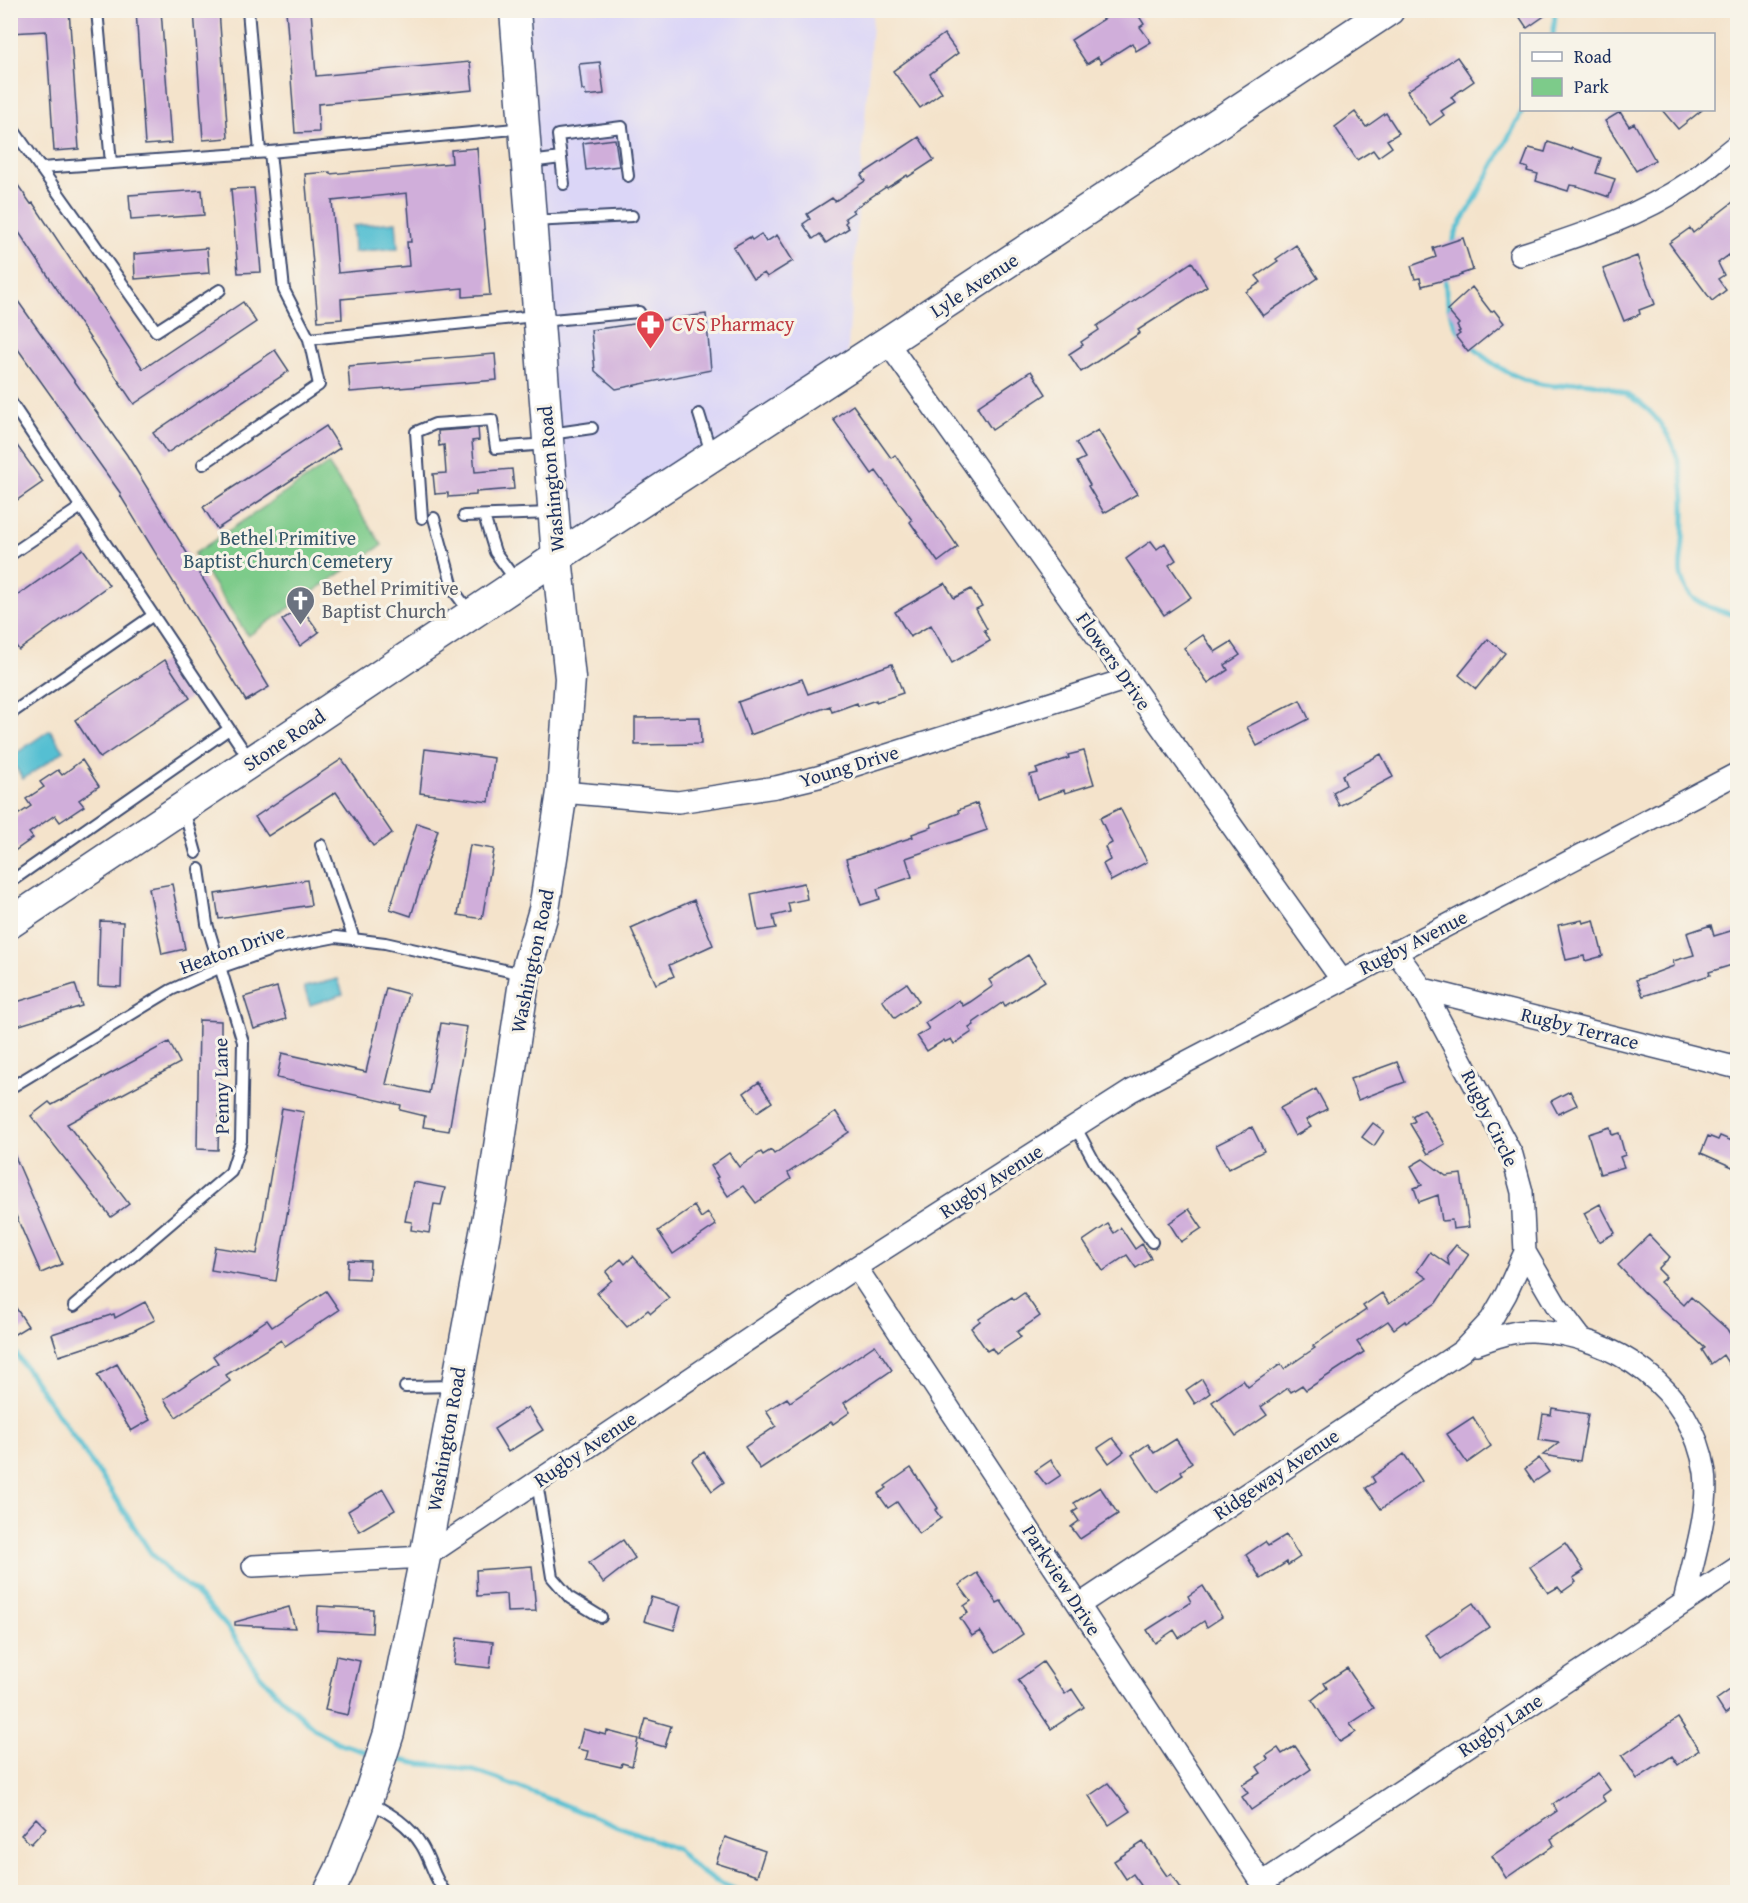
<svg xmlns="http://www.w3.org/2000/svg" width="1748" height="1903" font-family="'Gentium Book Plus',serif">
  <style>
    .built { fill: #dbd6f7 }
    .green { fill: #7dcb8a; stroke: #4c7d74; stroke-width: 1.5 }
    .water { fill: #55bfd2; stroke: #387798; stroke-width: 1.5 }
    .lines { fill: none; stroke-linecap: round; stroke-linejoin: round }
    .stream { stroke: #55bfd2; stroke-width: 5 }
    .building { fill: #d0aeda; fill-rule: evenodd }
    .lane-casing { stroke: #3c4a6e; stroke-width: 14 }
    .street-casing { stroke: #3c4a6e; stroke-width: 24 }
    .secondary-casing { stroke: #3c4a6e; stroke-width: 33 }
    .lane { stroke: #fff; stroke-width: 10 }
    .street { stroke: #fff; stroke-width: 21 }
    .secondary { stroke: #fff; stroke-width: 30 }
    .labels { text-anchor: middle; stroke-width: 6; stroke-linejoin: round; paint-order: stroke }
    .street-label { font-size: 20px; fill: #1b2f5e; stroke: #f7f3e8 }
    .health-label { font-size: 20px; fill: #be3a42; stroke: #f7f3e8; text-anchor: start }
    .park-label { font-size: 20px; fill: #345669; stroke: #f7f3e8 }
    .worship-label { font-size: 20px; fill: #5b616d; stroke: #f7f3e8; text-anchor: start }
  </style>
  <rect width="100%" height="100%" fill="#f7f3e8"/>
  <filter id="ink" filterUnits="userSpaceOnUse"><feTurbulence type="fractalNoise" baseFrequency=".0167" numOctaves="2"/><feDisplacementMap in="SourceGraphic" scale="12" xChannelSelector="R" yChannelSelector="G"/><feConvolveMatrix kernelMatrix="1 2 1 2 8 2 1 2 1" color-interpolation-filters="sRGB"/></filter>
  <filter id="wash" filterUnits="userSpaceOnUse"><feTurbulence type="fractalNoise" baseFrequency=".008" numOctaves="4" result="noise"/><feDisplacementMap in="SourceGraphic" scale="24" xChannelSelector="R" yChannelSelector="G"/><feGaussianBlur stdDeviation="1.35" result="paint"/><feColorMatrix in="noise" values="0 0 0 0 0 0 0 0 0 0 0 0 0 0 0 0 0 1.4 0 .05"/><feComposite in="paint" operator="in"/></filter>
  <g filter="url(#wash)">
    <rect width="100%" height="100%" fill="#f4e3cb"/>
    <path class="built" d="M517 11H873L846 374 557 557Z"/>
    <path class="green" d="M328 464 382 545 248 636 194 554Z"/>
    <path class="water" d="M396 222 398 248 354 252 353 226Z
      M50 730 64 751 23 779 11 760V757Z
      M338 979 343 994 310 1005 304 987Z"/>
    <g class="lines">
      <path class="stream" d="M1553 10 1555 16 1553 34
        M1451 246 1458 228 1472 205 1523 110
        M1446 273C1444 294 1449 321 1464 337
        M1470 344C1491 366 1523 384 1554 386 1563 386 1572 382 1581 382 1607 383 1637 396 1654 416 1686 453 1686 496 1683 541 1682 563 1675 572 1689 593 1696 605 1724 612 1738 616
        M10 1345 107 1485 151 1553 170 1573 191 1589 210 1608 229 1629 259 1674 277 1694 317 1731 341 1744 372 1754
        M390 1758 420 1764 447 1766 474 1771 500 1780 677 1849C700 1874 713 1882 743 1892
        M809 1892 825 1889 845 1892"/>
    </g>
    <g id="blocks">
      <path class="building" d="M10 10H69L79 149 54 151 46 31 10 33Z
        M136 10H161L171 143 145 145Z
        M194 10H219L228 138 203 140Z
        M286 10H311L316 76 470 62 473 90 318 104 319 132 295 133Z
        M1118 10H1135L1144 24 1140 27 1151 42 1136 51 1132 43 1101 63 1098 57 1087 64 1071 40Z
        M1515 10H1553L1527 28Z
        M944 34 958 53 930 74 942 92 920 108 893 71Z
        M1457 57 1474 81 1451 97 1455 102 1441 111 1444 115 1430 125 1407 91Z
        M600 62 604 94 586 96 585 90H582L579 64Z
        M1662 110H1702L1678 129Z
        M1355 112 1366 127 1386 113 1399 133 1387 140 1392 147 1378 157 1373 150 1357 160 1335 127Z
        M1620 112 1629 126 1634 123 1655 160 1636 171 1605 121Z
        M919 137 934 160 908 177 907 175 887 188 886 187 852 210 854 212 845 218 847 221 845 223 849 228 826 243 820 234 813 239 803 224 810 219 807 214 832 198 835 201 865 181 861 175Z
        M615 139 619 166 586 170 583 143Z
        M1548 142 1572 150V148L1601 158 1596 173 1615 179 1609 197 1577 186 1570 185 1568 191 1536 181 1538 174 1527 171 1528 168 1522 166 1529 148 1545 152Z
        M477 148 490 295 463 297V288L341 299 342 319 318 321 305 174 330 172V174L452 163 451 150ZM407 193 411 242H407L409 266 338 273 332 201Z
        M10 174 31 204 33 203 143 369 243 302 256 322 134 404 10 219Z
        M254 188 261 272 238 273 231 189Z
        M202 190 204 215 131 220 129 195Z
        M1737 199V249L1718 263 1724 275 1718 279 1726 290 1712 301 1669 243 1690 228 1693 233Z
        M761 234 766 242 777 235 793 261 767 277 764 273 753 279 733 247 750 237 752 240Z
        M1463 238 1473 270 1461 274 1462 275 1422 286 1420 278 1415 279 1411 266 1436 257 1433 248Z
        M1296 245 1318 278 1263 316 1246 292 1261 282 1256 276 1278 261 1276 259Z
        M207 248 209 273 135 279 134 254Z
        M1637 256 1655 304 1639 310 1640 314 1624 321 1603 269Z
        M1192 262 1207 286 1138 330 1140 333 1081 372 1069 354 1083 345 1081 342 1099 330 1097 326Z
        M1472 287 1491 312 1494 310 1504 323 1468 352 1456 337 1460 334 1458 332 1460 331 1457 326 1459 324 1447 310Z
        M10 290 127 455 269 687 246 701 120 495 121 494 10 338Z
        M706 314 711 370 616 389 595 371 591 330Z
        M275 350 289 371 167 453 153 433Z
        M495 354 497 380 350 392 348 366Z
        M1031 371 1046 394 992 430 977 407Z
        M853 405 891 458 895 455 958 547 938 562 910 522 912 520 876 471 872 474 833 419Z
        M326 426 340 448 217 529 203 507Z
        M478 428 479 440 472 441 475 472 512 469 514 489 476 492V495L448 497V493L435 494 433 474 446 473 444 445 439 446 438 431Z
        M1098 430 1137 494 1104 513 1088 486 1090 485 1077 462 1085 458 1076 443Z
        M10 436 43 482 10 505Z
        M1151 541 1157 549 1165 543 1176 560 1169 565 1191 597 1164 615 1126 559Z
        M83 549 109 585 19 650 10 638V601Z
        M945 583 954 598 971 589 982 606 976 609 987 629 984 630 990 641 952 663 931 625 910 637 895 612Z
        M301 607 319 632 300 646 282 620Z
        M1203 635 1215 652 1231 642 1240 655 1225 665 1228 670 1208 683 1184 648Z
        M1488 639 1505 653 1476 689 1459 675Z
        M165 660 190 698 100 758 75 720Z
        M892 664 903 693 876 702V700L858 706 857 703 832 712 830 706 750 735 738 702 802 679 808 694Z
        M1300 700 1309 719 1257 746 1247 727Z
        M700 717 701 744 635 745V718Z
        M425 749 494 758 489 802 420 793Z
        M1084 751 1094 784 1065 793 1064 790 1037 799 1030 775 1038 773 1036 769 1069 758 1068 755Z
        M1381 754 1393 777 1339 806 1333 792 1346 785 1342 775Z
        M342 759 392 833 373 846 336 792 268 836 255 817Z
        M82 760 99 786 79 800 84 806 60 822 55 815 29 833 33 838 10 854V820L31 806 26 799 44 787 40 782 58 770 62 775Z
        M977 803 987 830 906 858 912 877 877 889 880 899 861 905 846 859 913 837 912 834 932 827 931 824 959 813 958 810Z
        M1120 808 1147 862 1111 881 1103 864 1110 860 1105 847 1112 843 1100 818Z
        M417 823 438 830 411 916 390 909Z
        M470 845 494 849 482 919 458 915Z
        M307 880 311 905 219 919 215 894Z
        M804 883 807 899 788 903 790 912 773 916 776 928 758 931 751 894Z
        M172 884 185 949 162 954 149 888Z
        M694 900 713 945 669 965 674 976 656 984 631 928Z
        M1582 920 1583 923 1594 920 1603 956 1585 961 1584 956 1566 960 1558 925Z
        M100 921 123 922 121 987 98 986Z
        M1711 925 1714 936 1737 929V960L1731 962 1732 965 1709 972 1710 975 1643 996 1636 980 1674 966 1673 961 1694 955 1687 933Z
        M1028 955 1045 981 1005 1006 1003 1002 973 1023 974 1025 969 1028 972 1032 954 1044 951 1039 945 1042 944 1040 927 1051 917 1036 929 1029 925 1023 959 1000 963 1006 970 1002 993 986 989 980Z
        M907 983 919 1001 895 1018 882 1000Z
        M75 984 82 1006 10 1028V1004Z
        M277 987 286 1019 254 1029 244 997Z
        M386 988 408 994 386 1084 429 1093 441 1023 467 1027 449 1131 423 1127 425 1116 400 1110 401 1105 277 1078 282 1053 366 1072Z
        M199 1020 221 1021V1039H219L221 1040 218 1150 197 1149Z
        M169 1042 180 1063 67 1124 129 1204 111 1217 31 1116 49 1102 52 1105Z
        M1397 1062 1405 1082 1358 1100 1350 1079Z
        M759 1082 772 1102 757 1112 744 1093Z
        M1316 1089 1327 1109 1306 1120 1311 1127 1295 1136 1280 1108Z
        M1570 1091 1577 1105 1558 1114 1551 1101Z
        M282 1108 304 1112 276 1281 211 1270 215 1247 257 1254Z
        M1424 1109 1445 1144 1428 1154 1410 1124 1415 1121 1412 1116Z
        M836 1112 849 1132 788 1173 791 1179 756 1203 743 1186 728 1196 716 1178 718 1177 711 1166 729 1153 739 1167 761 1152 763 1155 771 1150 774 1154Z
        M1373 1123 1384 1131 1374 1146 1362 1137Z
        M1252 1127 1264 1151 1228 1169 1216 1145Z
        M1610 1127 1612 1135 1619 1133 1625 1155 1620 1157 1624 1167 1600 1174 1588 1134Z
        M1708 1136 1718 1140 1720 1136 1737 1143V1169L1701 1153Z
        M10 1145 62 1264 41 1273 10 1202Z
        M1423 1159 1446 1176 1461 1174 1469 1227 1453 1229 1452 1220 1442 1221 1438 1195 1419 1202 1414 1188 1422 1185 1411 1166Z
        M413 1182 445 1188 441 1205 434 1204 429 1233 411 1230 412 1222 405 1221Z
        M1600 1204 1615 1233 1599 1242 1584 1213Z
        M694 1206 701 1218 708 1213 716 1225 673 1254 658 1231Z
        M1189 1209 1202 1228 1181 1242 1169 1223Z
        M1108 1224 1114 1233 1121 1228 1135 1249 1142 1244 1151 1258 1136 1268 1127 1255 1103 1271 1083 1241Z
        M1649 1235 1670 1257 1658 1269 1666 1277 1660 1282 1684 1305 1691 1297 1727 1329 1737 1345V1377L1723 1355 1711 1364 1702 1350 1705 1348 1643 1292 1618 1265Z
        M1456 1245 1469 1254 1436 1303 1406 1323 1405 1321 1394 1329 1388 1321 1357 1342 1364 1352 1306 1390 1302 1385 1291 1392 1288 1388 1261 1407 1267 1415 1236 1436 1212 1402 1243 1380 1248 1387 1281 1364 1284 1369 1315 1348 1313 1346 1366 1310 1363 1306 1382 1293 1389 1304 1427 1278 1417 1271 1430 1252 1449 1265 1447 1256Z
        M633 1256 669 1298 651 1313 648 1310 627 1327 597 1293 612 1280 606 1272 621 1259 625 1264Z
        M348 1260 370 1261 369 1279 347 1278Z
        M326 1291 339 1310 285 1346 281 1340 226 1375 230 1381 176 1417 164 1399 218 1363 213 1356 267 1320 272 1327Z
        M1024 1293 1040 1316 1017 1332 1021 1337 996 1354 992 1348 987 1351 971 1328 980 1321 979 1319 1001 1304 1012 1297 1014 1300Z
        M10 1299 28 1326 10 1337Z
        M145 1302 155 1320 129 1333 59 1356 52 1334 114 1314 115 1318Z
        M875 1345 892 1370 844 1403 850 1412 833 1424 831 1422 760 1469 745 1447 776 1426 766 1411 787 1398 790 1402Z
        M117 1364 150 1420 131 1431 97 1375Z
        M1202 1379 1210 1393 1195 1404 1186 1390Z
        M528 1407 543 1430 508 1452 494 1429Z
        M1552 1408 1588 1414 1580 1461 1543 1455 1559 1443 1539 1440 1543 1414 1551 1415Z
        M1473 1417 1491 1446 1467 1463 1447 1434Z
        M1113 1438 1124 1452 1109 1463 1098 1448Z
        M1176 1439 1192 1463 1181 1471 1183 1475 1157 1492 1132 1455 1148 1444 1154 1453Z
        M704 1452 724 1482 712 1491 692 1461Z
        M1404 1454 1422 1481 1381 1509 1366 1488 1375 1482 1372 1477Z
        M1539 1458 1549 1472 1534 1482 1525 1469Z
        M1051 1460 1061 1475 1046 1485 1035 1471Z
        M911 1468 938 1508 935 1510 941 1518 919 1534 897 1502 888 1508 878 1494 887 1488 885 1486Z
        M1100 1487 1118 1514 1080 1539 1071 1527 1079 1521 1073 1512 1078 1509 1074 1503Z
        M383 1489 395 1510 359 1531 348 1511Z
        M1286 1535 1300 1557 1288 1565 1287 1562 1261 1579 1246 1555 1265 1542 1268 1546Z
        M623 1540 635 1558 603 1583 589 1563Z
        M1565 1543 1584 1571 1573 1578 1576 1582 1562 1592 1558 1587 1548 1593 1530 1567Z
        M532 1566 536 1611 507 1612 506 1594 477 1596 476 1570Z
        M977 1573 997 1603 1001 1601 1023 1634 995 1653 980 1631 972 1636 960 1618 968 1613 964 1606 971 1601 959 1585Z
        M1203 1586 1222 1617 1207 1627 1204 1621 1179 1638 1174 1630 1155 1643 1147 1630 1191 1602 1188 1596Z
        M651 1597 681 1606 674 1630 644 1621Z
        M1473 1603 1489 1627 1441 1659 1425 1635Z
        M318 1606 373 1609 372 1633 317 1630Z
        M289 1607 295 1628 235 1625V1622Z
        M457 1638 493 1642 490 1668 454 1664Z
        M336 1656 360 1661 348 1715 325 1710Z
        M1043 1662 1065 1694 1072 1689 1084 1707 1051 1729 1018 1680Z
        M1347 1668 1374 1708 1350 1724 1356 1732 1340 1742 1312 1700 1327 1688 1324 1683Z
        M1737 1685V1705L1725 1714 1716 1700Z
        M1678 1718 1699 1750 1678 1765 1672 1756 1637 1779 1622 1756Z
        M646 1719 671 1726 665 1747 640 1740Z
        M583 1729 606 1735 607 1731 638 1739 632 1766 622 1763 621 1767 586 1759 588 1751 578 1749Z
        M1295 1746 1311 1769 1251 1810 1242 1797 1248 1793 1242 1785 1261 1773 1257 1767 1268 1759 1266 1756 1278 1748 1282 1754Z
        M1598 1773 1610 1790 1602 1796 1605 1801 1551 1839 1554 1845 1506 1878 1492 1856 1557 1811 1553 1804Z
        M1108 1783 1130 1811 1109 1825 1089 1796Z
        M36 1818 46 1828 31 1844 21 1835Z
        M725 1837 765 1851 757 1876 716 1863Z
        M1143 1842 1167 1876 1171 1874 1183 1893H1143L1145 1891 1133 1874 1126 1879 1114 1861Z"/>
    </g>
  </g>
  <g filter="url(#ink)">
    <use href="#blocks" fill-opacity="0" stroke="#3c4a6e" stroke-width="1.5"/>
    <g class="lines">
      <defs>
        <path id="lane" d="M97 10 111 163
          M248 10 260 152
          M10 125 156 331 220 290
          M270 152 284 290 309 339
          M561 158 558 135 622 127 628 176
          M530 162 561 158 564 184
          M41 168 270 152 524 128
          M532 221 632 216
          M541 321 639 312
          M10 401 250 760
          M699 414 711 453
          M550 434 592 428
          M203 464 319 385 309 339 535 316
          M464 516 551 513
          M484 516 495 552 517 582
          M422 518 416 432 435 424 492 420 496 448 547 444
          M434 518 454 591 471 614
          M10 555 81 507
          M10 714 152 616
          M184 810 196 853
          M321 845 354 939
          M10 882 229 729
          M10 1088 171 990 219 968 274 949 336 937 385 943 522 974
          M1075 1126 1095 1163 1152 1242
          M74 1306 231 1172 241 1141 243 1042 207 924 199 869
          M405 1387 455 1386
          M537 1482 552 1577 570 1598 601 1617
          M368 1801C389 1813 409 1824 422 1846 431 1861 434 1879 445 1892"/>
        <path id="street" d="M1520 255C1578 236 1639 217 1690 182 1707 170 1722 156 1738 144
          M887 342 1341 979
          M562 792 678 802 776 787 818 777 1127 679
          M1423 989 1738 1068
          M1525 1252 1556 1305 1580 1337
          M856 1267 1268 1892
          M1471 1342 1476 1344C1494 1338 1514 1330 1533 1331 1615 1335 1692 1388 1705 1472 1710 1511 1692 1564 1684 1602
          M253 1566 425 1557 856 1267 1131 1091 1738 773
          M1079 1605 1462 1351 1491 1320 1506 1294 1525 1252 1522 1192 1512 1155 1423 989 1395 951
          M1262 1883 1738 1567"/>
        <path id="secondary" d="M10 923 557 557 887 342 1389 10
          M329 1892 340 1870 367 1801 389 1733 425 1557 491 1200 525 975 544 910 562 792 570 678 557 557 515 10"/>
      </defs>
      <use href="#lane" class="lane-casing"/>
      <use href="#street" class="street-casing"/>
      <use href="#secondary" class="secondary-casing"/>
      <use href="#lane" class="lane"/>
      <use href="#street" class="street"/>
      <use href="#secondary" class="secondary"/>
    </g>
  </g>
  <defs>
    <symbol id="pharmacy-pin" viewBox="-11 -11 22 30"><path d="M0 17L-7.5 6A9.5 9.5 0 1 1 7.5 6Z" fill="#e0444e" stroke="#f7f3e8"/><path d="M-2-6h4v4h4v4h-4v4h-4v-4h-4v-4h4Z" fill="#fff"/></symbol>
    <symbol id="church-pin" viewBox="-11 -11 22 30"><path d="M0 17L-7.5 6A9.5 9.5 0 1 1 7.5 6Z" fill="#6b7280" stroke="#f7f3e8"/><path d="M-1.2-6h2.4v3.5h3.3v2.4h-3.3V6h-2.4V-.1h-3.3v-2.4h3.3Z" fill="#fff"/></symbol>
  </defs>
  <g fill-rule="evenodd">
    <use href="#pharmacy-pin" x="634" y="308" width="33" height="45"/>
    <use href="#church-pin" x="284" y="584" width="33" height="45"/>
  </g>
  <g class="labels">
    <g class="street-label">
      <text transform="translate(974 285) rotate(-33)" y="7">Lyle Avenue</text>
      <text transform="translate(551 479) rotate(-95)" y="7">Washington Road</text>
      <text transform="translate(1114 661) rotate(55)" y="7">Flowers Drive</text>
      <text transform="translate(284 740) rotate(-34)" y="7">Stone Road</text>
      <text transform="translate(849 766) rotate(-17)" y="7">Young Drive</text>
      <text transform="translate(1413 942) rotate(-27)" y="7">Rugby Avenue</text>
      <text transform="translate(232 949) rotate(-20)" y="7">Heaton Drive</text>
      <text transform="translate(532 961) rotate(-78)" y="7">Washington Road</text>
      <text transform="translate(1580 1028) rotate(14)" y="7">Rugby Terrace</text>
      <text transform="translate(221 1086) rotate(-91)" y="7">Penny Lane</text>
      <text transform="translate(1490 1118) rotate(64)" y="7">Rugby Circle</text>
      <text transform="translate(991 1181) rotate(-33)" y="7">Rugby Avenue</text>
      <text transform="translate(446 1439) rotate(-80)" y="7">Washington Road</text>
      <text transform="translate(585 1449) rotate(-34)" y="7">Rugby Avenue</text>
      <text transform="translate(1276 1474) rotate(-34)" y="7">Ridgeway Avenue</text>
      <text transform="translate(1062 1580) rotate(57)" y="7">Parkview Drive</text>
      <text transform="translate(1500 1725) rotate(-34)" y="7">Rugby Lane</text>
    </g>
    <g class="health-label">
      <text x="672" y="331">CVS Pharmacy</text>
    </g>
    <g class="park-label">
      <text x="288" y="545">Bethel Primitive<tspan x="288" dy="23">Baptist Church Cemetery</tspan></text>
    </g>
    <g class="worship-label">
      <text x="322" y="595">Bethel Primitive<tspan x="322" dy="23">Baptist Church</tspan></text>
    </g>
  </g>
  <rect width="1748" height="1903" fill="none" stroke="#f7f3e8" stroke-width="36"/>
  <rect x="1520" y="33" width="195" height="78" fill="#f7f3e8" stroke="#9fa5b1" stroke-width="1.5"/>
  <rect x="1532" y="52" width="30" height="9" fill="#ffffff" stroke="#9fa5b1" stroke-width="1.5"/>
  <text x="1574" y="63" font-size="18" fill="#1b2f5e">Road</text>
  <rect x="1532" y="78" width="30" height="18" fill="#7dcb8a" stroke="#9fa5b1" stroke-width="1.5"/>
  <text x="1574" y="93" font-size="18" fill="#1b2f5e">Park</text>
</svg>
